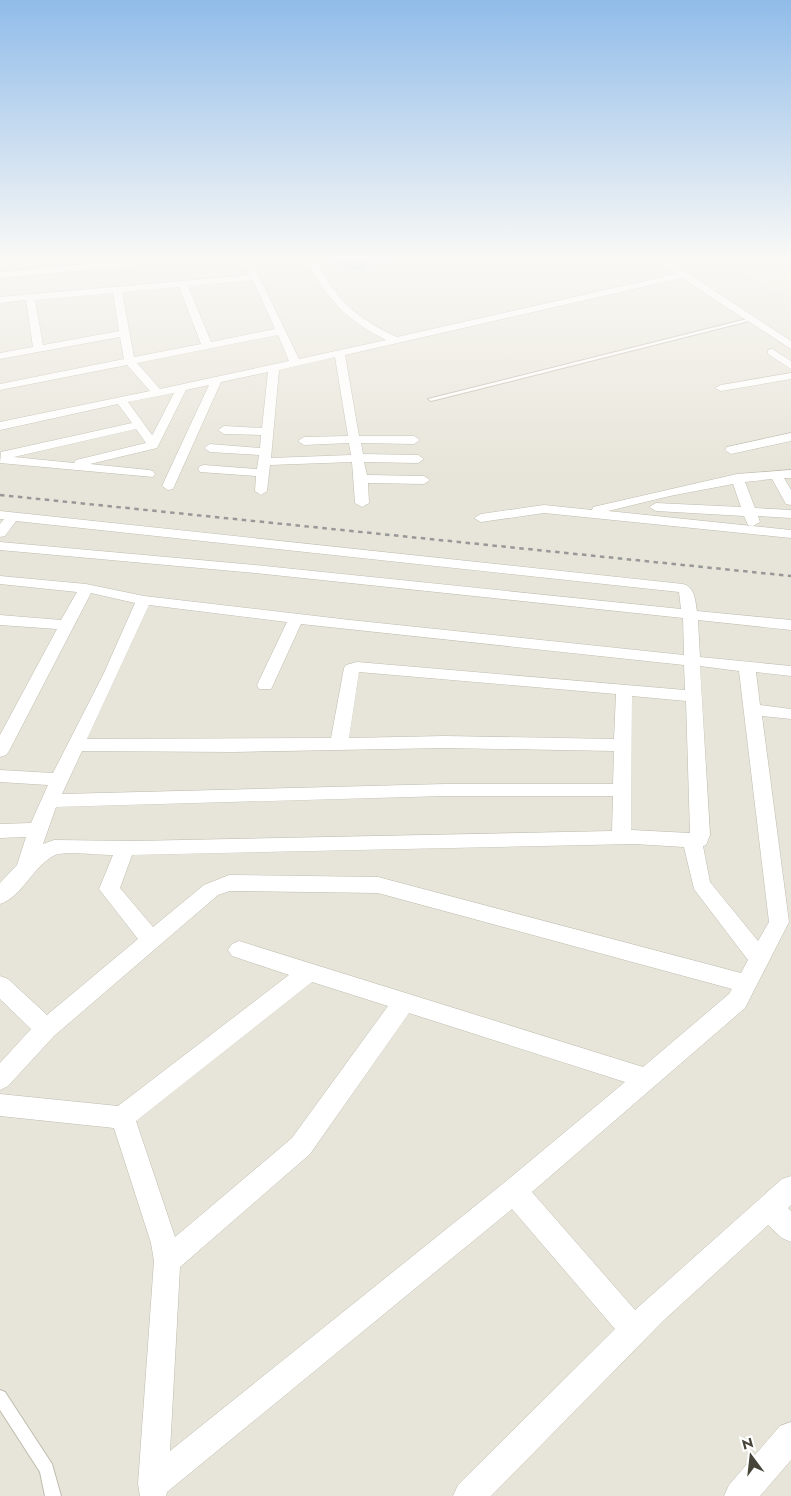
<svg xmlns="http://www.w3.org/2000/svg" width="791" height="1496" font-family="Jost,sans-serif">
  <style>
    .residential { fill: #e7e5d9 }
    .education { fill: #ece9d6 }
    .water { fill: #adc8eb }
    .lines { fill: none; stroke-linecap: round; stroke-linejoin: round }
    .lane-casing { stroke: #bfbbae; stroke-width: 2 }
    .street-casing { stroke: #bfbbae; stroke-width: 1 }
    .lane { fill: #fff; fill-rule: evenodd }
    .street { fill: #fff; fill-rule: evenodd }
    .rail { stroke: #989898; stroke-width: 2.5; stroke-dasharray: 4.5 4.5; stroke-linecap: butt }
  </style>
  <rect width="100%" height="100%" fill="#f4f2eb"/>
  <path class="residential" d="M0 260H791V1496H0Z"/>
  <path class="education" d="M721 260H791V288L775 291Z"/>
  <path class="water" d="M325 260H395L394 263H374L362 272 343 268Z"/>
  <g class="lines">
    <defs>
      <path id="lane" d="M751 318 753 319V320L431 401 428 399Z
        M0 1390 5 1392 52 1464 61 1496H45L40 1472 0 1410Z"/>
      <path id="street" d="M131 260H167L163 263 0 278V272Z
        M242 260H251L299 359 386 340C345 319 328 300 306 260H315C339 302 353 316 397 337L676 274 657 260H667L791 341V349L682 278 345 355 359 436H414L420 440 414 444 361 443 363 454 418 455 424 459 418 463 364 462 367 475 424 476 430 480 424 484 368 483 369 503 362 507 355 503 352 462 270 465 267 491 261 495 255 491 256 476 200 472 198 469 200 466 204 465 257 469 259 455 210 452 204 448 210 444 260 448 261 435 224 434 218 430 224 426 262 428 268 372 221 382 173 489 168 490 162 486 209 385 186 390 157 448 90 464 149 470 153 471 155 474 153 477 0 463 1 452 132 423 118 404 0 430V422L150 391 127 365 0 390V384L124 359 120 337 0 359V353L33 347 26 300 0 303V297L250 275ZM253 280 275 329 211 342 188 286ZM179 287 201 344 134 357 122 292ZM113 293 119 331 43 345 35 300ZM278 335 289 361 160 389 137 363ZM335 357 348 436 304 437 298 441 304 445 349 443 351 455 271 458 279 370ZM174 393 153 434 152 435 128 402ZM136 429 146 443 76 460 74 463 14 457Z
        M772 349 791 361V369L768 354V350Z
        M791 373V379L721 391 715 388 721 385Z
        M791 433V441L731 454 725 450 727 447Z
        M791 470V478H784L791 490V505L786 504 772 479 745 482 755 508 791 510V518L758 516 760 522 753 526 748 525 744 516 656 511 649 507 656 503 741 507 733 484 670 496 608 511 791 530V538L544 513 481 522 474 518 481 514 544 505 592 510 593 507 737 474Z
        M0 511 683 584C695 587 695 600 697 611L791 620V630L698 620 700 657 791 666V676L756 672 760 705 791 709V719L762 716 789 922 745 1008 532 1192 635 1310 782 1179 791 1176V1205L788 1208 791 1211V1242L782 1238 768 1225 663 1321 491 1496H453L458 1485 615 1329 512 1209 167 1492 166 1496H140L138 1484 154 1261 151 1243 114 1128 0 1116V1094L118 1106 289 975 232 956 228 950 232 944 239 941 643 1067 729 994 732 989 378 893 230 891 218 895 54 1036 8 1086 0 1090V1063L31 1029 0 999V976L8 979 47 1015 138 939 99 889 113 855C101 855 63 851 55 855 33 866 22 897 0 904V883L17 865 26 837 0 838V824L31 823 48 785 0 782V770L53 773 104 673 135 603 91 593 9 751 6 755 0 757V735L57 629 0 625V615L61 620 77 592 0 584V576L86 584 144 596 350 620 684 655 683 618 255 573 0 550V542L255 565 681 609 679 592 16 521 5 536 0 537V524L4 519H0ZM149 605 287 622 257 685 259 689H271L273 685 301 624 684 665 685 690 357 662 346 665 344 668 331 738 87 739ZM700 666 739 671 769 922 758 941 710 882 703 846 706 845 710 835ZM359 672 616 694 614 739 445 736 349 738ZM632 696 686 701 690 833 631 830ZM445 748 614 751 613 784H445L62 794 82 751 233 752ZM445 796H613L612 831 134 841 54 840 43 844 56 807ZM634 844 684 847 694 889 748 960 741 973 378 877 229 875 204 885 153 927 120 888 132 855ZM312 982 388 1006 292 1138 175 1237 136 1121ZM409 1013 625 1082 505 1182 170 1451 180 1267 310 1154Z
        M791 1422V1460L760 1496H724L729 1485 780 1426Z"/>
    </defs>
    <use href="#lane" class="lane-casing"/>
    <use href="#street" class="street-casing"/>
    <use href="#lane" class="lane"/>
    <use href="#street" class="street"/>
    <path class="rail" d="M0 495 791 576"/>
  </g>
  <linearGradient id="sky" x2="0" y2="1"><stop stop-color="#90bce9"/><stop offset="0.55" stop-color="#faf9f6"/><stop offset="1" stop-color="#faf9f6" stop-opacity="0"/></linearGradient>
  <rect width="791" height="470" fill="url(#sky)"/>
  <g transform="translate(751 1456) rotate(345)" stroke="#ffffff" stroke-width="4" paint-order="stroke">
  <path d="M0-4L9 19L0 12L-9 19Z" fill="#474439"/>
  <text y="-8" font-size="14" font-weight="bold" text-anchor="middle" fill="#474439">N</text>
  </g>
</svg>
